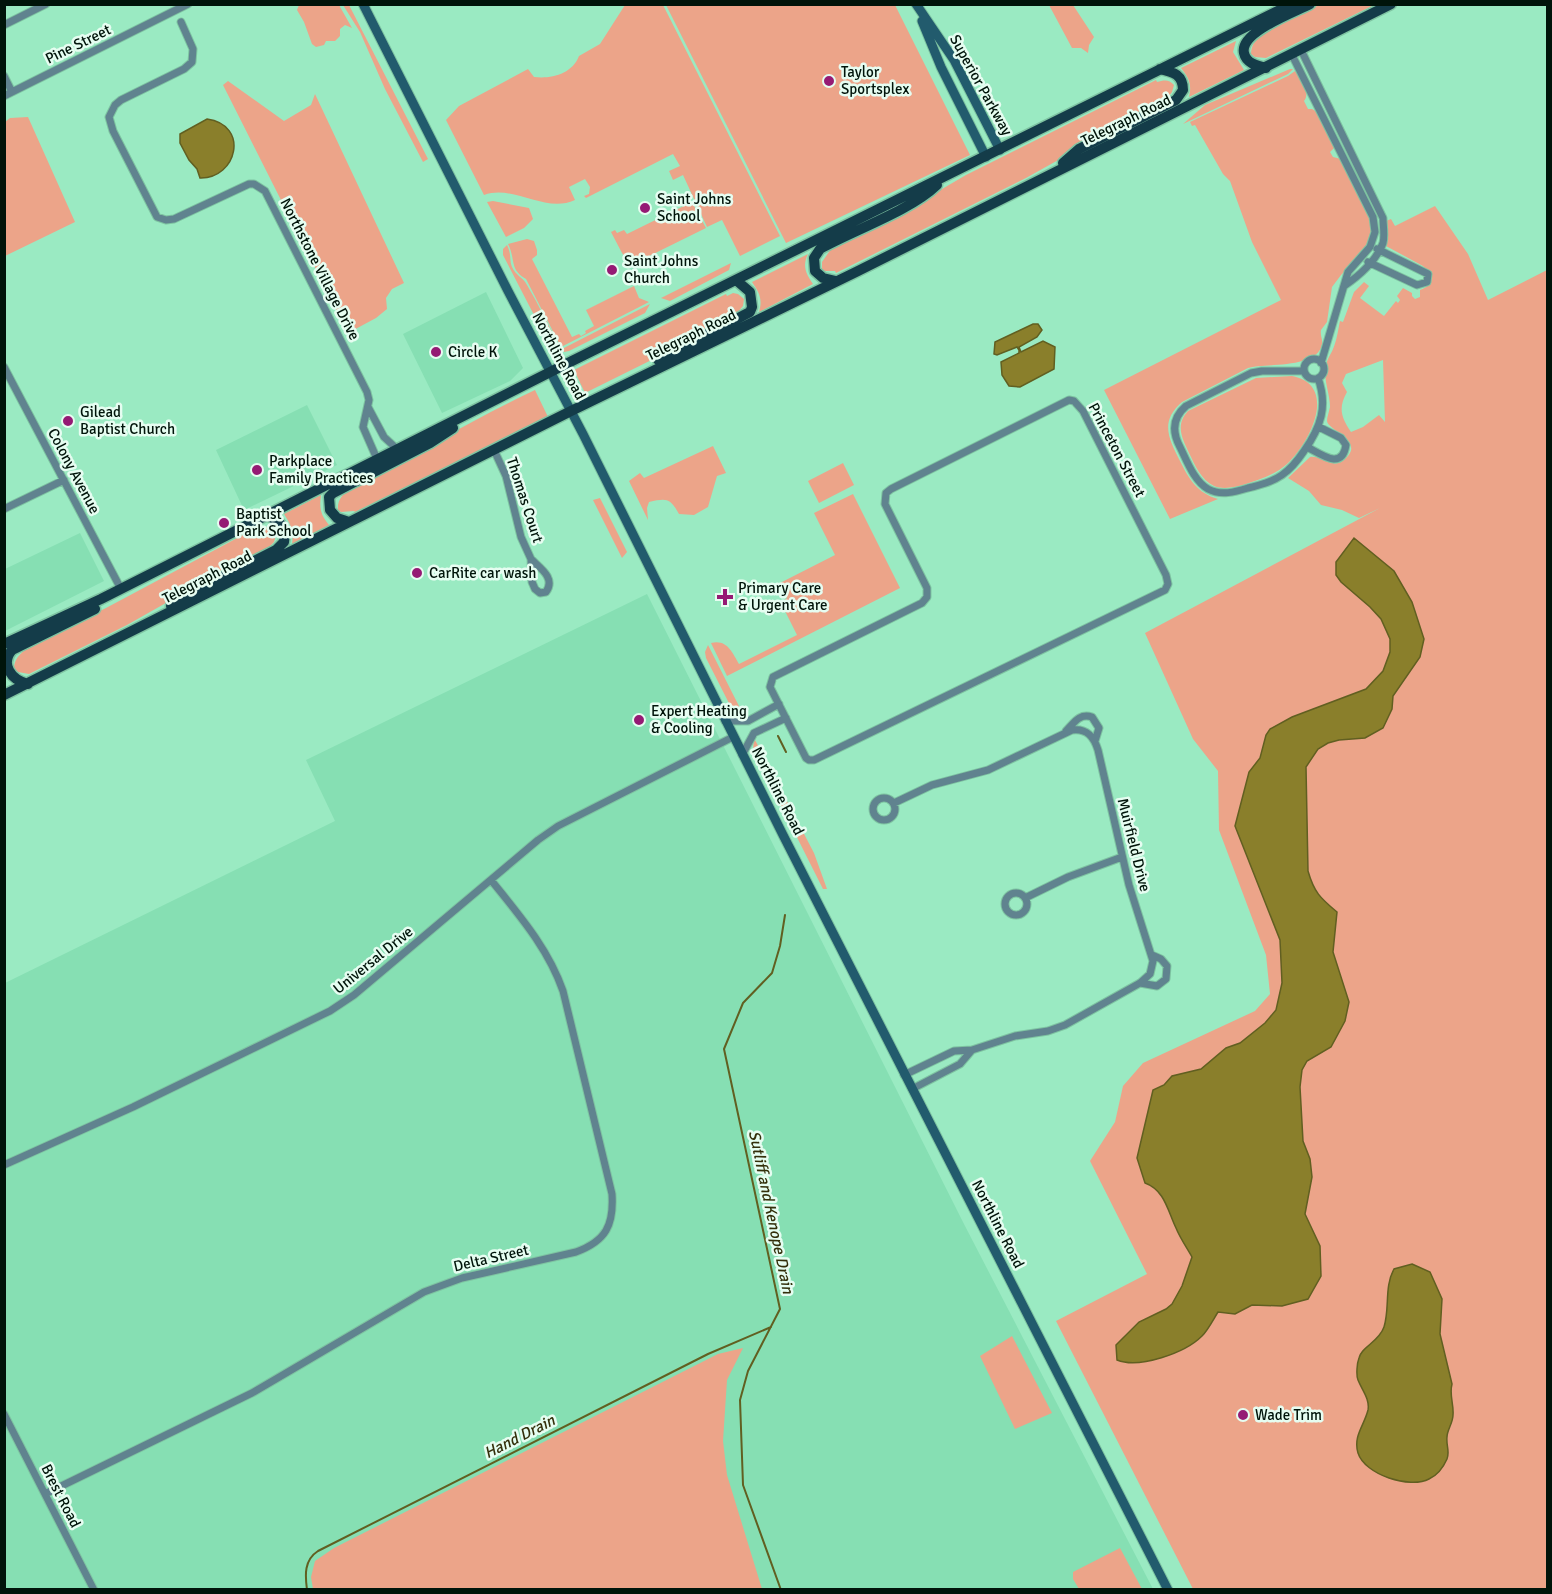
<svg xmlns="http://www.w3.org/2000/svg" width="1552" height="1594" font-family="Signika,sans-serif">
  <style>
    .built { fill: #86dfb3 }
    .green { fill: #eca489; fill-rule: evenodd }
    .water { fill: #8a7f2b; stroke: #615f21; stroke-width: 1.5 }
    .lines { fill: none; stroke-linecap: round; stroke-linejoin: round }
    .stream { stroke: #615f21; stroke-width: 2 }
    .minor-casing { stroke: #7ec3a1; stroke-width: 9 }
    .secondary-casing { stroke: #7ec3a1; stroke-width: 11 }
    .primary-casing { stroke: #7ec3a1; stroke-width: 13 }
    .minor { stroke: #60838f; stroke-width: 7 }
    .secondary { stroke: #225b6d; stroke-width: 9 }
    .primary { stroke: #143c49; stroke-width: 10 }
    .poi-dot { fill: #951a74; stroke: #e6fdf1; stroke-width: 2 }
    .labels { text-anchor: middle; stroke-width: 5; stroke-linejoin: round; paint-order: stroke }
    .street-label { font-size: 15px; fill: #00140a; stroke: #e6fdf1 }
    .poi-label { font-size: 15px; fill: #00140a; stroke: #e6fdf1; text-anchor: start }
    .water-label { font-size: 16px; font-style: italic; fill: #332f0a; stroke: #e6fdf1 }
  </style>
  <rect width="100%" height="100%" fill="#9aeac2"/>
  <path class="built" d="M486 292 523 368 510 381 442 413 403 334Z
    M307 405 337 465 244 510 216 450Z
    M80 533 104 581 5 631V569Z
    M647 594 965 1226 1153 1589 5 1590V983L335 821 306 760Z"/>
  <path class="green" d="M299 5H339L352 28 345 25 340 29V36L335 41H326L324 45 316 47 312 44 304 22 297 10Z
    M343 5H349L428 159 423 162 385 89 360 32Z
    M625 5H663L780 236 740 256 722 220 707 227 683 175 673 180 669 171 680 166 673 154 586 198 584 196 589 194 590 187 585 179 569 187 575 200C545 214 514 184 484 195L446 120 459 106 528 69 534 77C552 79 572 74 579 56L600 44Z
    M666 5H895L970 155 786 243Z
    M1049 5H1073L1094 37 1089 45 1088 53 1081 48H1072Z
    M1319 5H1374L1266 58 1255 57 1251 54C1251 44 1257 38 1265 33L1264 31Z
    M1236 41 1233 52 1244 70 1189 97C1192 84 1189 78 1181 68Z
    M1290 69H1293L1288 74 1183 124 1205 105Z
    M1295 71C1301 79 1311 92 1304 101L1308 109H1312L1317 112 1335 147 1330 152 1333 157 1341 159 1370 216 1372 228 1367 247 1360 256 1341 275 1332 287 1327 322 1321 330C1320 336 1323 340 1322 344 1318 369 1266 363 1248 368L1182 402C1160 421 1168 438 1180 461 1189 479 1197 493 1218 499L1170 519 1104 390 1281 300 1252 242 1230 181 1223 174 1195 125 1192 126 1190 122 1288 76Z
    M1156 80 1157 82C1164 80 1169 79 1174 85L1172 92 1166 100 1026 178 836 273 835 271H825L822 269V262L831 249 913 206 966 175Z
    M228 81 284 121 311 105 315 94 404 283 392 289 386 298 387 309 376 318 348 333 223 85Z
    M28 117 75 222 5 256V122L10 118Z
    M493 201 529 208 533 219 524 228 506 237 487 202Z
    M692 202 706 228 631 265 622 253 611 232 615 230 617 233 624 230 627 234Z
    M1435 206 1468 254 1488 300 1547 270V1589H1193L1056 1321 1147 1274 1090 1161 1115 1122 1123 1086 1143 1063 1255 1011 1270 994 1266 955 1219 830 1218 771 1193 739 1145 633 1380 508 1359 518 1342 510 1321 505 1309 491 1288 478 1310 457C1322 455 1332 470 1344 460 1367 441 1328 431 1327 421 1327 417 1329 412 1330 407 1330 393 1323 380 1326 366 1327 359 1331 354 1333 349 1337 340 1338 330 1340 321L1343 322 1354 292 1364 282 1369 286 1360 298 1384 316 1396 301 1398 303 1400 300 1397 296 1403 288 1412 293V296L1415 299 1420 297V290C1429 287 1430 283 1430 274L1423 266 1386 246V221L1391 219 1395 226ZM1383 360 1385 422 1379 415 1363 427 1351 432C1341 417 1338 408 1347 392L1342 383 1346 374Z
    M527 239 534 241 537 250V255L532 259 572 337 579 334 581 336 586 333 585 331 594 326 586 310 634 286 639 298 649 302 561 347 526 279C509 269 516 260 508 244Z
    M507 245C512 255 509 260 512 267 516 276 523 277 527 285 539 305 549 327 560 348L555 350 550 346 503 255V249Z
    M808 254C802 266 806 274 813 284L759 312C763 299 759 292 752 282Z
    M731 263 729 270 670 301 661 298Z
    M733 293 738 294 744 299 743 306 730 321 585 393 574 370 726 294 727 296Z
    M650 304 645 313 569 351 564 352 562 349Z
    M1292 376C1339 385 1310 443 1287 464 1275 475 1260 479 1246 484 1235 487 1224 490 1214 486 1201 480 1195 465 1189 453 1182 438 1175 425 1188 411L1256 378Z
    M535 390 548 417 355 512 354 511 341 512 338 510C337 500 343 494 350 488 412 456 472 420 535 390Z
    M713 446 726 473 717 476 708 507 694 515 679 514C670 498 667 498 649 502L647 508 648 520 629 481 640 473 644 478Z
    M843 463 854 485 819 503 808 481Z
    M853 494 900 588 727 676 711 643C727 639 732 652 739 664L797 635 781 603 787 598 780 583 835 555 814 513Z
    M321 495C319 509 321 515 329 525L292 544C294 531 291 525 284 514Z
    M600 498 627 552 622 558 593 500Z
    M258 527 259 528 270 527 277 532 274 542 268 548 180 595 127 625 29 674 18 672 14 669C14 659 20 654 27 648V646L106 608Z
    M708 645 744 716V719L735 715 706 658 705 652Z
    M754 738 814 853 827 889H823L753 750Z
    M1012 1336 1052 1413 1015 1429 980 1356Z
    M743 1348 727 1380 723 1441 727 1475 762 1589H313L311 1577 315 1561 334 1548 718 1354Z
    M1120 1548 1142 1589H1079L1073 1579V1572Z"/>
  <path class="water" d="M207 119C250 125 237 179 200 178L197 169 189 160 180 143V134Z
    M1033 324H1038L1042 330 1037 337 1019 347 1021 352 1043 341 1055 347 1054 369 1020 387 1009 386 1002 375 1001 362 1019 353V350L1017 347 997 355 994 354 995 342Z
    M1354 538 1394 571 1412 602 1424 639 1420 657 1393 696 1392 709 1383 728 1365 738 1339 740 1328 743 1318 749 1306 767 1308 871C1314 892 1320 898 1337 912L1333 952 1349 1002 1345 1021 1331 1047 1307 1061 1302 1070 1300 1087 1303 1141 1310 1159 1312 1177 1305 1214 1320 1246 1321 1276 1308 1299 1282 1306 1252 1305 1235 1314 1218 1312C1213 1320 1208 1330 1202 1336 1185 1353 1139 1369 1117 1360L1116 1345 1139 1322 1166 1309 1172 1304 1182 1286 1192 1257C1187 1248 1180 1238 1176 1228 1168 1212 1165 1190 1145 1183L1137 1158 1153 1090 1164 1085 1172 1076 1201 1069 1226 1048 1240 1043 1265 1023 1276 1010 1282 983 1280 940 1235 826 1249 772 1260 758 1266 735 1270 729 1292 717 1366 689 1383 671 1390 652V639L1381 619 1370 607 1341 582 1336 575V562Z
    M1412 1264 1430 1272 1442 1299 1440 1334 1452 1384C1449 1395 1454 1404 1453 1415 1453 1423 1447 1430 1447 1437 1446 1445 1450 1452 1447 1459 1443 1468 1438 1475 1429 1479 1410 1489 1365 1475 1358 1453 1353 1436 1364 1426 1368 1410 1370 1399 1362 1390 1358 1380 1356 1375 1357 1363 1359 1358 1361 1347 1379 1342 1384 1327 1390 1308 1384 1287 1394 1269Z"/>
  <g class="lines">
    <path class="stream" d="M778 736 786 752
      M307 1590C305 1575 304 1560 318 1551L708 1354 771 1327
      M781 1590 743 1485 740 1400 748 1371 780 1309 724 1049 743 1003 772 973 780 946 785 915"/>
    <defs>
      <path id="minor" d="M181 22 193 49 192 62 184 69 121 100 115 105 109 117 113 131 157 217 166 220 174 219 249 184H254L265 191 367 392 369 400 363 427 377 459
        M4 25 46 4
        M1301 50 1383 218C1383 225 1385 236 1383 243 1377 260 1359 276 1344 286
        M1292 55 1373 217 1375 232 1370 247 1348 272 1321 363
        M4 76 12 92
        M4 96 188 4
        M1368 262 1417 285 1427 282 1428 274 1377 249
        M1304 369a10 10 0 1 1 20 0a10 10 0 1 1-20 0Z
        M4 367 121 589
        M1304 371H1262L1251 373 1186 406C1172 418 1172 432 1180 447 1187 461 1194 481 1208 489 1221 496 1235 492 1248 488 1260 485 1272 482 1282 475 1292 468 1298 460 1304 451 1321 427 1328 406 1318 378
        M1069 400 1074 401 1083 411 1166 575 1168 584 1165 590 814 760H809L806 758 770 687 773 677 922 603 927 597V588L885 504 886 493 891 489Z
        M368 407 384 437 397 449
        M1307 447C1321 454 1342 471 1346 445L1341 438 1319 427
        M494 450 506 476 521 537 531 559 532 582 535 589 540 593 546 592C556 578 540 568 531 559
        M4 509 64 480
        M725 721H748L779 704
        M1066 731C1074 723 1079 713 1092 717L1099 728 1095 741
        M742 755 754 733 786 718
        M873 809a11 11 0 1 1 22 0a11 11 0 1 1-22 0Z
        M894 803 932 785 988 770 1072 730C1087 728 1094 737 1098 750L1129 885 1153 961 1150 974 1140 983 1065 1025 1048 1031 1015 1036 972 1050
        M1005 904a11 11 0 1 1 22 0a11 11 0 1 1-22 0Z
        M1025 898 1068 877 1122 857
        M1140 983 1157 986 1166 979 1167 966 1161 959 1152 955
        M904 1075 954 1051 972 1050 960 1064 912 1089
        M4 1165 133 1107 330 1011 354 995 538 840 558 826 733 737
        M4 1414 94 1590
        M45 1494 252 1393 424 1292 462 1278 576 1252C606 1241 614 1225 612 1194L563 991C548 948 519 915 491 880"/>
      <path id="secondary" d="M363 4 508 291 583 434 783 835 1168 1590
        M916 4 954 60 1000 150
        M922 21 941 67 986 157"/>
      <path id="primary" d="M1266 68C1257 66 1246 63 1244 53 1239 32 1295 12 1310 4
        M1063 163 1079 149 1176 100 1183 90C1183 75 1174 72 1160 69
        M836 281 823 278 815 271 814 258 820 249C854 230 910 211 937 185
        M658 360 750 312 752 307 750 292 736 280
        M349 522 337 518 330 510 329 497 333 493 430 443 453 428
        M171 606 186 595 276 550 284 542C286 527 280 520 266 515
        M4 644 101 599 572 361 1292 4
        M28 684C11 680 0 664 12 650L95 609
        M4 695 571 411 858 271 1391 4"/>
    </defs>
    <use href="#minor" class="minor-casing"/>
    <use href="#secondary" class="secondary-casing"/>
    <use href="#primary" class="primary-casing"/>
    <use href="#minor" class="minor"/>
    <use href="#secondary" class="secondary"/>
    <use href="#primary" class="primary"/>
  </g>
  <g class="poi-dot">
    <circle cx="829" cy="81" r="6"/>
    <circle cx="645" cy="208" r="6"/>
    <circle cx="612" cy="270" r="6"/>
    <circle cx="436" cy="352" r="6"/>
    <circle cx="68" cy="421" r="6"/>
    <circle cx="257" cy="470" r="6"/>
    <circle cx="224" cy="523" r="6"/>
    <circle cx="417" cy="573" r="6"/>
    <path d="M722 588h6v6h6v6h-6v6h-6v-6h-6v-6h6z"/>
    <circle cx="639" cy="720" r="6"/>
    <circle cx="1243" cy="1415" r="6"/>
  </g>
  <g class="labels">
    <g class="street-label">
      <text transform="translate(78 44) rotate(-26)" y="5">Pine Street</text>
      <text transform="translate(981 85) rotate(61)" y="5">Superior Parkway</text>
      <text transform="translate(1126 120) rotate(-26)" y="5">Telegraph Road</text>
      <text transform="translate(320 269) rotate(63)" y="5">Northstone Village Drive</text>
      <text transform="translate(691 335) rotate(-26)" y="5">Telegraph Road</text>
      <text transform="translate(559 356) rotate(62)" y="5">Northline Road</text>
      <text transform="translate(1117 450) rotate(62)" y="5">Princeton Street</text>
      <text transform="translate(74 471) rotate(62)" y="5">Colony Avenue</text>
      <text transform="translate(525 500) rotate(72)" y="5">Thomas Court</text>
      <text transform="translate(207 577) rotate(-27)" y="5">Telegraph Road</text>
      <text transform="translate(778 791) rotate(63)" y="5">Northline Road</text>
      <text transform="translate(1134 845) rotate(76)" y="5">Muirfield Drive</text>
      <text transform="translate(373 960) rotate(-39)" y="5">Universal Drive</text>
      <text transform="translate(998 1224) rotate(63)" y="5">Northline Road</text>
      <text transform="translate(491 1258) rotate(-13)" y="5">Delta Street</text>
      <text transform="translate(61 1496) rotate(63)" y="5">Brest Road</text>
    </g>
    <g class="poi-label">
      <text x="841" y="77">Taylor<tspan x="841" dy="17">Sportsplex</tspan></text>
      <text x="657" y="204">Saint Johns<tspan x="657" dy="17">School</tspan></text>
      <text x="624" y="266">Saint Johns<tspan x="624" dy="17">Church</tspan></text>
      <text x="448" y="357">Circle K</text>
      <text x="80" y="417">Gilead<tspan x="80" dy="17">Baptist Church</tspan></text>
      <text x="269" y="466">Parkplace<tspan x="269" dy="17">Family Practices</tspan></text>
      <text x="236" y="519">Baptist<tspan x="236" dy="17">Park School</tspan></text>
      <text x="429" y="578">CarRite car wash</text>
      <text x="738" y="593">Primary Care<tspan x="738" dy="17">&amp; Urgent Care</tspan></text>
      <text x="651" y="716">Expert Heating<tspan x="651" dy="17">&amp; Cooling</tspan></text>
      <text x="1255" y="1420">Wade Trim</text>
    </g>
    <g class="water-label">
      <text transform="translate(772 1212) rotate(78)" y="6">Sutliff and Kenope Drain</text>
      <text transform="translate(519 1436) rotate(-27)" y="6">Hand Drain</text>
    </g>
  </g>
  <rect width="1552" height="1594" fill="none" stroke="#00140a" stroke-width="12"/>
</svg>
